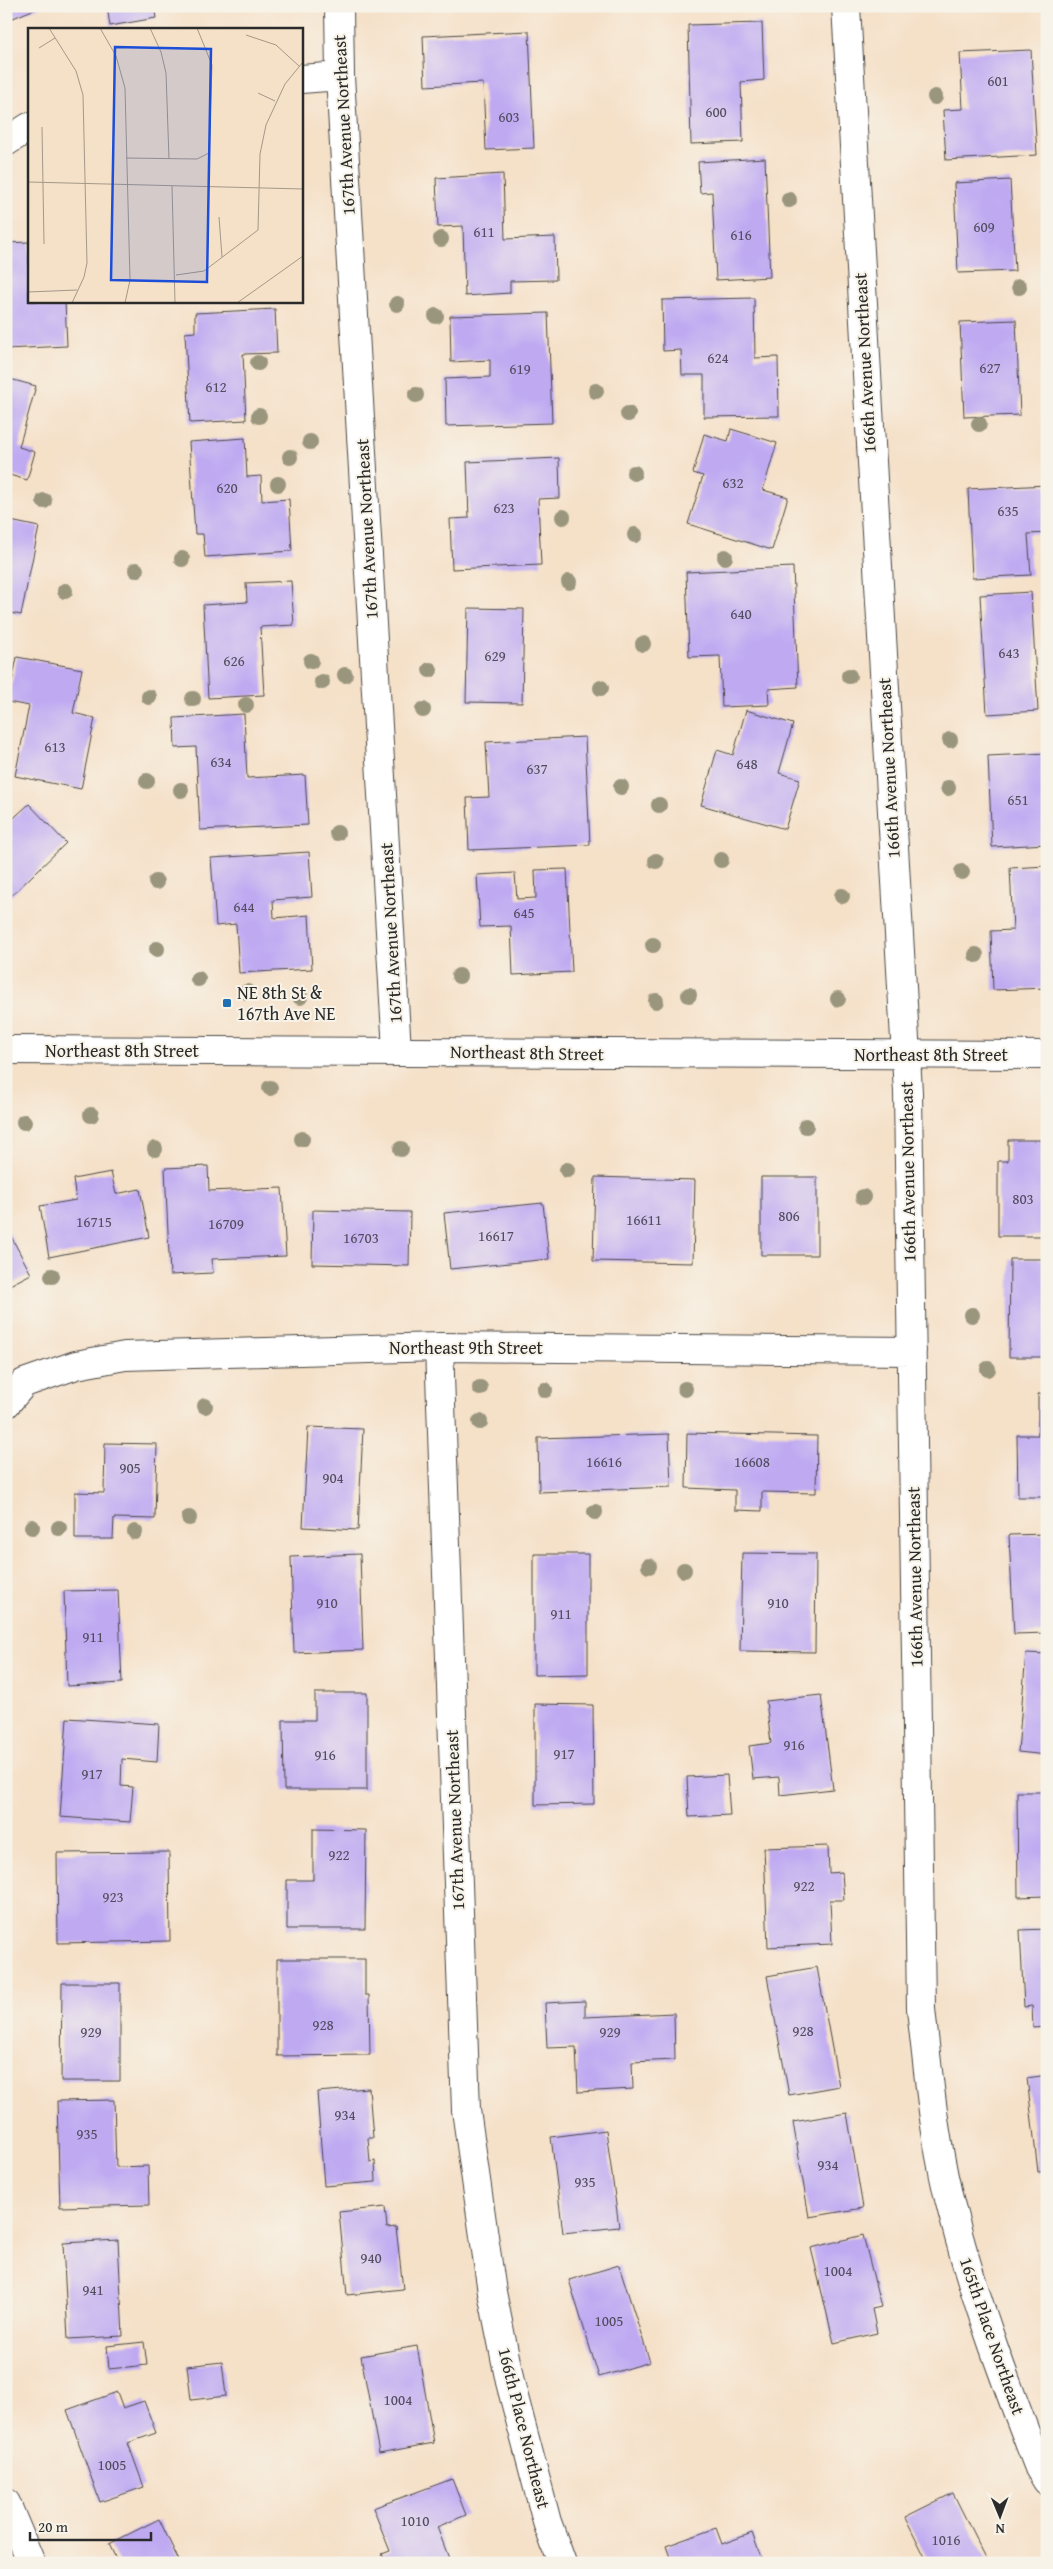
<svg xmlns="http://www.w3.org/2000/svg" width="1053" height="2569" font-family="'Gentium Book Plus',serif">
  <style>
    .building { fill: #bfaaf2 }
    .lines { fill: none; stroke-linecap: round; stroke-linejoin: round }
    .minor-casing { stroke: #494643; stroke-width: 30 }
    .tertiary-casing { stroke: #494643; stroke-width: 30 }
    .minor { stroke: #fff; stroke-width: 28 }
    .tertiary { stroke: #fff; stroke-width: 28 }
    .tree { fill: #9a967d }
    .poi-dot { fill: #1f6fb2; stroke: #f7f3e8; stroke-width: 2 }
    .labels { text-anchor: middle; stroke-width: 4; stroke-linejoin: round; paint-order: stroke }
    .number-label { font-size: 15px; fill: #504b5d }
    .street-label { font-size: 18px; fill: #2b2b2b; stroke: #f7f3e8 }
    .poi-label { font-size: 18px; fill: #2b2b2b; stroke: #f7f3e8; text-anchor: start }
    .inset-road { fill: none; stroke: #a49889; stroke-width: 1 }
    .view { fill: #1d4ed8; fill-opacity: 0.15; stroke: #1d4ed8; stroke-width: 2.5 }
    .inset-edge { fill: none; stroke: #2b2b2b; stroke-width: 2.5 }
  </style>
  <rect width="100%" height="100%" fill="#f7f3e8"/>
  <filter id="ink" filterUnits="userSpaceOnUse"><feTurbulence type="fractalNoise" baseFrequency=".02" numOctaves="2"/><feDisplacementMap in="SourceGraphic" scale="10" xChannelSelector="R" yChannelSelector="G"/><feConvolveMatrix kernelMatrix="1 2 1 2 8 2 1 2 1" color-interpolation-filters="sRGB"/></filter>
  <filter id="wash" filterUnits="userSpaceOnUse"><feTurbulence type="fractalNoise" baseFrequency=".0096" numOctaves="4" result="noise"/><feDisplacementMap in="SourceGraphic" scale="20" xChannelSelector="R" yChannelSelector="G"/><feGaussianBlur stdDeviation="1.12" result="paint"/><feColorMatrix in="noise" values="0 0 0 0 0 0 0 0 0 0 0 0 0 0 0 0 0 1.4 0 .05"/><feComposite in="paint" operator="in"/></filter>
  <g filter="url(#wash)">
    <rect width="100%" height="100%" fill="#f5e0c8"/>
    <g id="blocks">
      <path class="building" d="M6 6H42L6 21Z
        M107 6H154L156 18 110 26Z
        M762 23 764 80 741 82 743 142 691 144 688 25Z
        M529 31 534 148 486 150 483 83 425 86 423 36Z
        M1031 50 1037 155 946 160 943 110 963 109 960 53Z
        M765 158 770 277 716 280 712 192 700 193 698 162Z
        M503 174 505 239 555 237 556 280 510 281V293L465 296 463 226 438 227 436 178Z
        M1010 180 1015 271 958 273 954 183Z
        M29 242V301H65L67 346 6 349V243Z
        M754 298 755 358 778 357 779 416 704 417V375H682L681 350 663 351 662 300Z
        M275 309 277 353 243 354 246 420 190 423 185 333 195 332V313Z
        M548 313 552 423 446 426 445 379 490 377V360L451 362 450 316Z
        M1016 320 1020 415 964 417 960 322Z
        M6 378 36 386 19 447 35 452 27 480 6 474Z
        M731 429 777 443 763 490 788 497 772 550 688 524 703 476 693 473 704 434 728 441Z
        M245 438 247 477 261 476 262 501 289 499 292 551 205 557 203 534H195L189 442Z
        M559 458 560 498 538 499 541 565 452 569 450 519 469 518 467 462Z
        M1047 485V533L1028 534 1031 575 972 578 968 489Z
        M6 520 39 527 21 615 6 612Z
        M793 567 798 687 768 689 769 705 722 707 720 656 689 657 686 572Z
        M291 581 294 625 260 627 264 695 208 698 203 605 247 602 246 583Z
        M1031 592 1038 711 987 714 980 595Z
        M468 608 524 609 522 703 466 702Z
        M17 657 82 669 73 713 95 718 81 789 15 776 29 706 8 702Z
        M746 710 793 724 779 773 800 779 785 829 701 805 717 750 733 755Z
        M244 714 247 778 305 775 308 825 200 830 196 747 175 748 174 718Z
        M585 737 590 845 469 850 467 798 489 797 486 742Z
        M1047 753V844L992 847 988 756Z
        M29 804 66 843 6 901V825Z
        M309 852 312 897 273 900 274 918 309 915 312 969 239 973 236 924 216 926 211 858Z
        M1047 866V988L993 990 991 931 1013 930 1010 868Z
        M567 869 572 972 513 975 511 926 480 927 477 875 515 873 517 899 536 898 535 870Z
        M1008 1140H1047V1236H998V1161H1008Z
        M208 1166 209 1191 282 1188 286 1256 212 1259 213 1273 170 1275 165 1168Z
        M111 1172 116 1194 140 1189 149 1237 49 1257 40 1206 76 1200 73 1179Z
        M595 1177 695 1180 693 1263 593 1261Z
        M761 1177H817V1255H761Z
        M543 1203 549 1259 450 1269 444 1213Z
        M313 1210 410 1212 409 1266 312 1264Z
        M6 1227 31 1274 6 1287Z
        M1010 1259H1047V1357H1009Z
        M1038 1394H1047V1497H1018L1017 1435H1038Z
        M308 1427 363 1429 358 1530 303 1527Z
        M687 1433 817 1436 816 1493 762 1492V1511L735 1510V1490L686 1488Z
        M669 1434 671 1487 539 1492 538 1438Z
        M105 1443 157 1444 155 1519 114 1518 113 1539H75V1492L104 1493Z
        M1047 1534V1633L1014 1634 1009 1535Z
        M742 1553 816 1554 815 1652 740 1651Z
        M360 1554 363 1650 294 1653 291 1557Z
        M534 1554H588V1674L534 1675Z
        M118 1590 122 1683 67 1686 64 1591Z
        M1026 1653 1047 1654V1755L1018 1752Z
        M315 1693H367V1790H284L283 1720H315Z
        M821 1695 833 1789 780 1795 779 1777 753 1779 749 1746 771 1743 766 1701Z
        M535 1704 593 1705 594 1804 535 1805Z
        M67 1718 159 1724 157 1762 122 1759 121 1786 133 1787 130 1822 60 1817Z
        M727 1775 730 1815 689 1817 687 1777Z
        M1017 1792H1047V1896L1018 1897Z
        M313 1829 366 1830 365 1929H287V1880H313Z
        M828 1846 829 1873 842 1872 844 1900H830L832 1944 768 1947 764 1848Z
        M169 1852 170 1941 58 1943 57 1853Z
        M1047 1929V2027L1033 2028 1032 2006 1024 2007 1020 1930Z
        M277 1959H365V1995H369L370 2055 277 2056Z
        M817 1967 839 2086 789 2095 767 1976Z
        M62 1983H120V2081H61Z
        M585 2001V2017L674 2013 675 2060 632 2062 633 2089 578 2092 576 2047 547 2048 545 2003Z
        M1047 2075V2171L1038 2172 1027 2078Z
        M369 2088 373 2138H368L370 2162 375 2161 376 2182 324 2186 317 2092Z
        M114 2100 116 2167 148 2166 149 2205 60 2207 57 2101Z
        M847 2113 863 2208 809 2217 793 2122Z
        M606 2130 619 2227 563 2233 551 2137Z
        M385 2207 387 2228 396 2227 403 2289 347 2295 339 2212Z
        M863 2235 881 2307 872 2309 877 2333 834 2343 811 2248Z
        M118 2240 123 2336 68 2339 63 2243Z
        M619 2265 650 2362 599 2377 569 2280Z
        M144 2342 147 2365 109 2369 107 2346Z
        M417 2346 434 2443 379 2453 361 2356Z
        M222 2362 226 2396 191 2400 187 2366Z
        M117 2392 123 2408 144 2401 156 2433 128 2443 144 2487 100 2502 67 2410Z
        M452 2479 466 2515 437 2527 450 2561 445 2563H386L382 2554 390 2551 373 2508Z
        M953 2493 988 2563H928L905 2517Z
        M159 2519 180 2563H118L109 2544Z
        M716 2528 722 2544 752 2533 763 2563H672L666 2546Z"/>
    </g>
  </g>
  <g filter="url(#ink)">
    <use href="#blocks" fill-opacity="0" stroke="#494643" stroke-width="1"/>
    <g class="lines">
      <defs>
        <path id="minor" d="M339 6 340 76 397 1051
          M846 6 908 1092 921 2009C929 2079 935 2150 954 2218 976 2304 1007 2386 1039 2468L1047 2481
          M301 79 340 76
          M6 142 29 127
          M439 1347 466 2110 492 2292 510 2382 547 2522 562 2563
          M6 1404 24 1383 76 1365 125 1356 439 1347 912 1351
          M6 2503 31 2563"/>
        <path id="tertiary" d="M6 1050 1047 1055"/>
      </defs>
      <use href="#minor" class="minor-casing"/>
      <use href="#tertiary" class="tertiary-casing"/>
      <use href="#minor" class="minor"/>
      <use href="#tertiary" class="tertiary"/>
    </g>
    <g class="tree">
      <circle cx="935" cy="97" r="8"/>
      <circle cx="789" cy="200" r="8"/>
      <circle cx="441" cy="239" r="8"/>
      <circle cx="1019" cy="287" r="8"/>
      <circle cx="397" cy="304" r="8"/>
      <circle cx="436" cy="316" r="8"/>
      <circle cx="258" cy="363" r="8"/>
      <circle cx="596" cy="391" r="8"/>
      <circle cx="416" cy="395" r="8"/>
      <circle cx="628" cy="414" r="8"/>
      <circle cx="259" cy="416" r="8"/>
      <circle cx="979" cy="424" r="8"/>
      <circle cx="310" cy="442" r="8"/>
      <circle cx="290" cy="457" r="8"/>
      <circle cx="634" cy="473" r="8"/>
      <circle cx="278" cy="484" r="8"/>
      <circle cx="44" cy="501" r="8"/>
      <circle cx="563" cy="517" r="8"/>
      <circle cx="635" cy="535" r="8"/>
      <circle cx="725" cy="557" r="8"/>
      <circle cx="182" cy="559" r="8"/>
      <circle cx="136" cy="570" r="8"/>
      <circle cx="569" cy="582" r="8"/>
      <circle cx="65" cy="591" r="8"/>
      <circle cx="643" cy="644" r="8"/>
      <circle cx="311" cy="661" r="8"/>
      <circle cx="430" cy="670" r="8"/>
      <circle cx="345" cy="675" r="8"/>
      <circle cx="849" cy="676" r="8"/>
      <circle cx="322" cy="682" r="8"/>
      <circle cx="601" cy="688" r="8"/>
      <circle cx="149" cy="697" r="8"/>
      <circle cx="193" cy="699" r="8"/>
      <circle cx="246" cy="705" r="8"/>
      <circle cx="423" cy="710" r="8"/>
      <circle cx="950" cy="740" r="8"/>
      <circle cx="147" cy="781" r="8"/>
      <circle cx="621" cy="787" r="8"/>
      <circle cx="948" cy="788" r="8"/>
      <circle cx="181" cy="790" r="8"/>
      <circle cx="659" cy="805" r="8"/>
      <circle cx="337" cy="833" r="8"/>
      <circle cx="721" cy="860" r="8"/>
      <circle cx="656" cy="861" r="8"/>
      <circle cx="962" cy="872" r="8"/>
      <circle cx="156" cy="882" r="8"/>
      <circle cx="842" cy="896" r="8"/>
      <circle cx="653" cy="945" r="8"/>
      <circle cx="157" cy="949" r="8"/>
      <circle cx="976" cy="955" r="8"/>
      <circle cx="459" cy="976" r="8"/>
      <circle cx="198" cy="979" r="8"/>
      <circle cx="247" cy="992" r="8"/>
      <circle cx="689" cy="995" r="8"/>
      <circle cx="300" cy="997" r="8"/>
      <circle cx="838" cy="999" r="8"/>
      <circle cx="656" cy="1001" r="8"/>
      <circle cx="270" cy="1088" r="8"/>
      <circle cx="91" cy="1115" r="8"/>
      <circle cx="24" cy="1122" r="8"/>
      <circle cx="806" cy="1126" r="8"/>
      <circle cx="302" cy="1139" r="8"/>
      <circle cx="155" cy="1149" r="8"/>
      <circle cx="401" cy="1149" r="8"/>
      <circle cx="567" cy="1170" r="8"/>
      <circle cx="863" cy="1197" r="8"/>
      <circle cx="52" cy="1276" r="8"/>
      <circle cx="972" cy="1315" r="8"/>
      <circle cx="988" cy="1369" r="8"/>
      <circle cx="480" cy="1388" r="8"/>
      <circle cx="685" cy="1389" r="8"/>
      <circle cx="545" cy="1390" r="8"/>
      <circle cx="205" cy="1406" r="8"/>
      <circle cx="480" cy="1422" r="8"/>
      <circle cx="595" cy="1512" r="8"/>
      <circle cx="189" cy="1518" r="8"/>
      <circle cx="32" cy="1527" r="8"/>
      <circle cx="59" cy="1528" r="8"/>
      <circle cx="135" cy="1532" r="8"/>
      <circle cx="649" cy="1566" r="8"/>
      <circle cx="684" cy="1570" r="8"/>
    </g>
  </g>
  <rect class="poi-dot" x="222" y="998" width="10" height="10" rx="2.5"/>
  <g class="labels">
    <g class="number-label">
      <text x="998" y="86">601</text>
      <text x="716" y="117">600</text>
      <text x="509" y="122">603</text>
      <text x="984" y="232">609</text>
      <text x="484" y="237">611</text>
      <text x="741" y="240">616</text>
      <text x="718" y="363">624</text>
      <text x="990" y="373">627</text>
      <text x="520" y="374">619</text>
      <text x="216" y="392">612</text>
      <text x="733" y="488">632</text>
      <text x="227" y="493">620</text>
      <text x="504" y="513">623</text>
      <text x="1008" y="516">635</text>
      <text x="741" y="619">640</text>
      <text x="1009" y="658">643</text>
      <text x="495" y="661">629</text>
      <text x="234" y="666">626</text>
      <text x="55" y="752">613</text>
      <text x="221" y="767">634</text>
      <text x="747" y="769">648</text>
      <text x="537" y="774">637</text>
      <text x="1018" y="805">651</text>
      <text x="244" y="912">644</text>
      <text x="524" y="918">645</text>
      <text x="1023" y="1204">803</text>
      <text x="789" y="1221">806</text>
      <text x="644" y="1225">16611</text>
      <text x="94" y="1227">16715</text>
      <text x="226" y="1229">16709</text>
      <text x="496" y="1241">16617</text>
      <text x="361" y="1243">16703</text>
      <text x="604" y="1467">16616</text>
      <text x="752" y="1467">16608</text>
      <text x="130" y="1473">905</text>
      <text x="333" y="1483">904</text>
      <text x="327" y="1608">910</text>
      <text x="778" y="1608">910</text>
      <text x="561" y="1619">911</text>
      <text x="93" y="1642">911</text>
      <text x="794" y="1750">916</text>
      <text x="564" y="1759">917</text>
      <text x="325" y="1760">916</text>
      <text x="92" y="1779">917</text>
      <text x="339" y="1860">922</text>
      <text x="804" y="1891">922</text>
      <text x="113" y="1902">923</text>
      <text x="323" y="2030">928</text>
      <text x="803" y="2036">928</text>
      <text x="91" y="2037">929</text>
      <text x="610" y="2037">929</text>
      <text x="345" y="2120">934</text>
      <text x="87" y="2139">935</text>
      <text x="828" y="2170">934</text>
      <text x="585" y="2187">935</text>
      <text x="371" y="2263">940</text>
      <text x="838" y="2276">1004</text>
      <text x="93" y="2295">941</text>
      <text x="609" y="2326">1005</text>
      <text x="398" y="2405">1004</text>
      <text x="112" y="2470">1005</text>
      <text x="415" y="2526">1010</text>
      <text x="946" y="2545">1016</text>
    </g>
    <g class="street-label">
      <text transform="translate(344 125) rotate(-93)" y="6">167th Avenue Northeast</text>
      <text transform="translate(865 363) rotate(-93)" y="6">166th Avenue Northeast</text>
      <text transform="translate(367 529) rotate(-93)" y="6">167th Avenue Northeast</text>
      <text transform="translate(889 768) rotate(-93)" y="6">166th Avenue Northeast</text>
      <text transform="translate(391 933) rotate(-93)" y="6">167th Avenue Northeast</text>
      <text x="122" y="1057">Northeast 8th Street</text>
      <text transform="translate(527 1053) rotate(1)" y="6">Northeast 8th Street</text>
      <text x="931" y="1061">Northeast 8th Street</text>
      <text transform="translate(908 1172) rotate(-91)" y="6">166th Avenue Northeast</text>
      <text x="466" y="1354">Northeast 9th Street</text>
      <text transform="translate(915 1577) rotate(-91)" y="6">166th Avenue Northeast</text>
      <text transform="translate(455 1820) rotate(-92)" y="6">167th Avenue Northeast</text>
      <text transform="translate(992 2336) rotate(71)" y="6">165th Place Northeast</text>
      <text transform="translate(524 2428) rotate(76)" y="6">166th Place Northeast</text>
    </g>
    <g class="poi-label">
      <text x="237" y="999">NE 8th St &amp;<tspan x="237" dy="21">167th Ave NE</tspan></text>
    </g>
  </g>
  <g transform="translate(28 28)">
    <rect width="275" height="275" fill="#f5e0c8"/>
    <path class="inset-road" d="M21 0 48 43 55 67 59 235 56 249 44 275M72 0 88 28 97 60 102 252 97 275M122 0 133 24 138 45 141 131M218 7 248 17 271 38M11 20 27 10M230 65 247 73M14 99 16 216M98 130 169 131 181 125 184 37 169 0M0 154 275 161M144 158 147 275M191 189 194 229M148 247 176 243 230 202 232 126 238 97 257 56 275 34M0 264 49 262M209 275 275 228"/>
    <path class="view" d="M87 19 183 21 179 254 83 252Z"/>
    <rect width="275" height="275" class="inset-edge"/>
  </g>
  <rect width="1053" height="2569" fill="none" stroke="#f7f3e8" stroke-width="25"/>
  <g transform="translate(1000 2516) rotate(179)" stroke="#f7f3e8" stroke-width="4" paint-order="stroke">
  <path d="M0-4L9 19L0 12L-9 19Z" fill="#2b2b2b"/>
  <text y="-8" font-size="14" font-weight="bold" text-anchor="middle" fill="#2b2b2b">N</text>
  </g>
  <path d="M30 2532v8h121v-8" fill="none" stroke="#2b2b2b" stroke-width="2.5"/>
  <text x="38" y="2532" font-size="15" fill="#2b2b2b" stroke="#f7f3e8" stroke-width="4" paint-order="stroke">20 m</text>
</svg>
